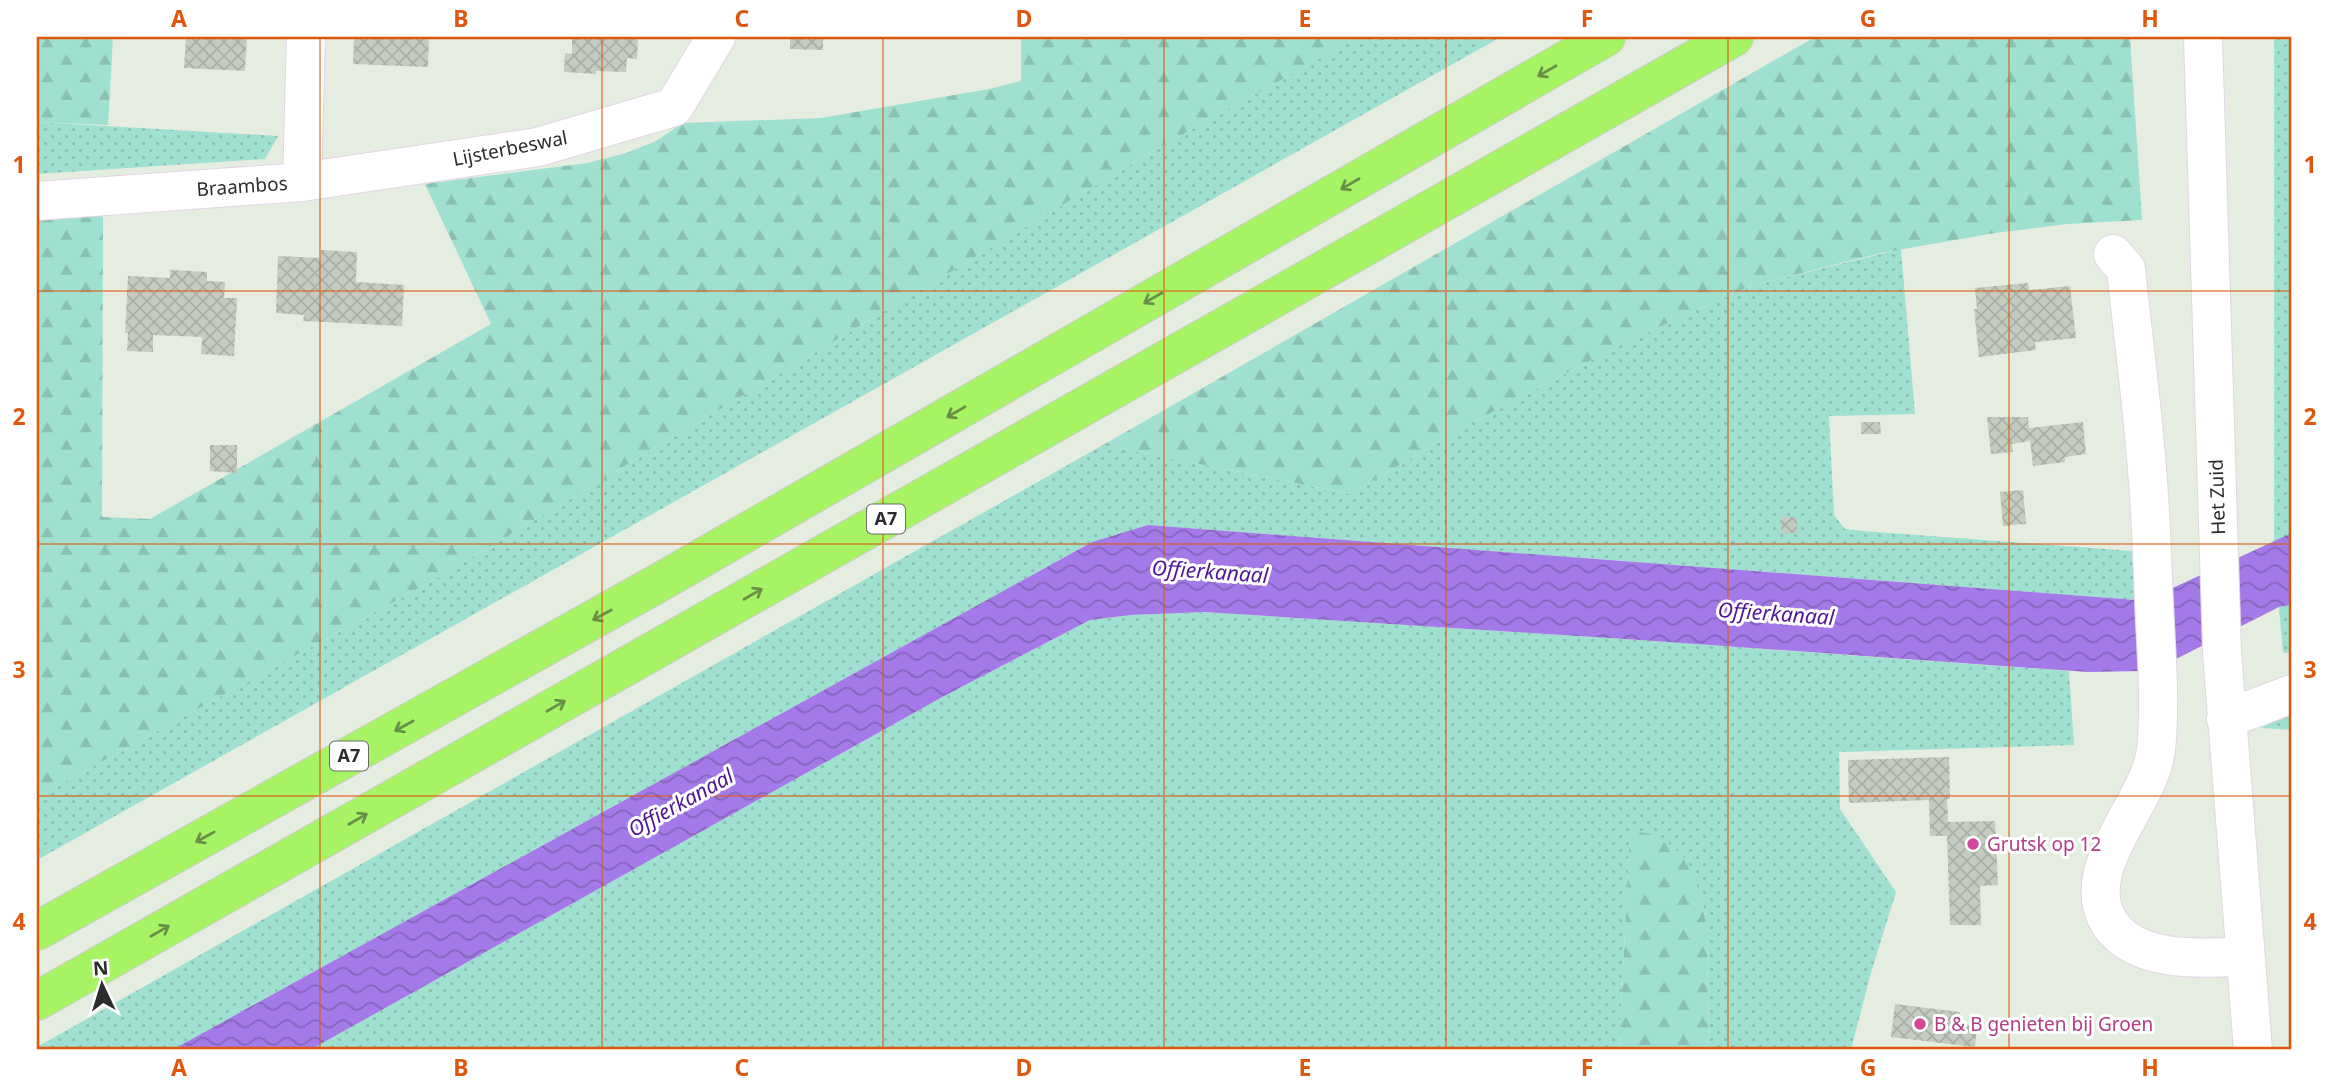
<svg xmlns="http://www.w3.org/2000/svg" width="2329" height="1087" font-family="'Noto Sans',sans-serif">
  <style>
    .grass { fill: url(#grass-dots) }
    .forest { fill: url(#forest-firs) }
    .water { fill: url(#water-waves) }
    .building { fill: url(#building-cross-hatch) }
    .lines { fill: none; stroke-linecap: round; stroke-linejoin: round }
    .minor-casing { stroke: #e2d5e4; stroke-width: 40 }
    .highway-casing { stroke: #ccc; stroke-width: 40 }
    .minor { stroke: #fff; stroke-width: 38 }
    .highway { stroke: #a6f463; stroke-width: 38 }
    .oneway { stroke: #699048 }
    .grid { fill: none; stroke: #df570e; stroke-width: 2; stroke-opacity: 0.55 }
    .hotel-dot { fill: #d1479c; stroke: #fff; stroke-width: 2.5 }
    .labels { text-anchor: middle; stroke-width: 6; stroke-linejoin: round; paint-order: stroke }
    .shield { fill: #fff; stroke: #6b6b6b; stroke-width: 2 }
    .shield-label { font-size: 18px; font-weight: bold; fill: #2c2c2c }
    .street-label { font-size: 19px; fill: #2c2c2c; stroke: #fff }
    .hotel-label { font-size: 19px; fill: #b23c85; stroke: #fff; text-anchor: start }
    .water-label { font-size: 21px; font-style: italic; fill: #501696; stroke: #fff }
    .neatline { fill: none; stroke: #df570e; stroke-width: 2.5 }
    .grid-label { font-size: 23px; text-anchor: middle; font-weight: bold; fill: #df570e }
  </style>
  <defs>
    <pattern id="grass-dots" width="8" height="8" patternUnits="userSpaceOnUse" patternTransform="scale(1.75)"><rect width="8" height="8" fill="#a0e0d1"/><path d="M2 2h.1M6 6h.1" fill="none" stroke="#8ac0b4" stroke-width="1.8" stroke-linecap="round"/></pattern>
    <pattern id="forest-firs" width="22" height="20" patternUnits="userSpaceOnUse" patternTransform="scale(1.75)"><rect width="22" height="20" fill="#a0e0d1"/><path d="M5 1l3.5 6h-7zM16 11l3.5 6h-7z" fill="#8ac0b4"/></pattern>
    <pattern id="water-waves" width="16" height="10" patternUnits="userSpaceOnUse" patternTransform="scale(1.75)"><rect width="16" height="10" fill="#a37ae8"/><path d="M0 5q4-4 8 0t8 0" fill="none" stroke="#8564bc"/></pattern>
    <pattern id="building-cross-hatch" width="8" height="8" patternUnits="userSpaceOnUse" patternTransform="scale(1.75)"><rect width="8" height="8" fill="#c4ccc2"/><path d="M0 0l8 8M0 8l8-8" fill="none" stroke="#a9afa7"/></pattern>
  </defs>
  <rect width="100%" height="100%" fill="#e4ede0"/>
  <path class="grass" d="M1358 37H1501L37 860V797L432 581 1160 147Z
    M2274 37H2292V533L2274 543Z
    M37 122 278 136 265 159 37 174Z
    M1901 249 1915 414 1829 416 1834 515 1845 529 1863 531 2133 551 2136 600 1148 525 1092 542 172 1050H37V1047L1103 445 1351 494 1462 428 1616 347 1750 286Z
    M2292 604V652L2283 653 2279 607Z
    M1204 612 1640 640 2069 671 2074 745 1839 752 1840 809 1896 892 1870 976 1851 1050H1709L1707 933 1702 896 1630 831 1619 1050H310L946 695 1090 620 1131 615Z
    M2292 713V730L2261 728Z"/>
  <path class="forest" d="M37 37H113L108 125 37 122Z
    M1021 37H1358L1160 147 432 581 37 797V217L103 213 102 517 150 519 491 324 425 184 587 163 626 153 656 141 683 123 821 118 989 89 1021 81Z
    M1815 37H2130L2142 220 2068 224 1995 233 1881 253 1750 286 1616 347 1462 428 1351 494 1103 445Z
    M1630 830 1660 836 1687 860 1702 896 1707 933 1709 1050H1619Z"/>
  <path class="water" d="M1148 525 2136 600 2164 592 2292 533V604L2279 607 2168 663 2141 671 2088 672 1640 640 1204 612 1131 615 1090 620 946 695 310 1050H172L1092 542Z"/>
  <path class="building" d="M186 37H247L245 71 184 68Z
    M354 37H429L428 67 353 64Z
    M572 37H638L637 59 627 58 626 72 596 71V74L564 72 565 53 572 54Z
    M790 37H823V50L790 49Z
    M321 250 357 252 356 282 404 285 402 326 303 321 304 315 276 313 278 256 320 258Z
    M170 270 207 272V281L225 282 224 298H237L234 356 201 354 202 337 153 335V352L127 351 128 333H125L128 276 170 278Z
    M2028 283 2029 290 2070 286 2076 338 2035 342 2036 350 1979 357 1974 309H1977L1975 288Z
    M1987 417H2028L2029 428 2083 422 2086 454 2065 457V462L2033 466 2030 441 2012 444 2013 452 1991 454Z
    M1861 422H1880L1881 434H1861Z
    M210 445H237V473L210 471Z
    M2023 490 2026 524 2003 526 2000 492Z
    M1782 517H1797V533H1781Z
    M1949 757 1950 799H1947L1948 822 1995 821 1998 885 1980 886 1981 925H1950L1947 836H1930L1929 800 1849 803 1848 760Z
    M1895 1004 1960 1012 1958 1024 1977 1026 1975 1047 1891 1037Z"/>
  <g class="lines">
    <defs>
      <path id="minor" d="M2203 37 2222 652 2253 1050
        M302 182 538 147 674 107 716 37
        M37 201 302 182 306 37
        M2113 254 2126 269C2133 336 2142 403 2147 469 2151 513 2152 558 2154 602 2156 651 2161 701 2156 750 2150 802 2081 863 2106 917 2129 964 2202 959 2245 956
        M2226 719 2292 694"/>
      <path id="highway" d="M37 931 662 581 1606 37
        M37 1001 1734 37"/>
    </defs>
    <use href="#minor" class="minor-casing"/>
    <use href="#highway" class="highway-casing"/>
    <use href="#minor" class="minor"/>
    <use href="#highway" class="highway"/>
  </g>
  <defs><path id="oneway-shaft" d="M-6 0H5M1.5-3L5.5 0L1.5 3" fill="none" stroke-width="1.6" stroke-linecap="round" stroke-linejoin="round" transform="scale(1.75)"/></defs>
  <g class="oneway">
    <use href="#oneway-shaft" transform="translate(1547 71) rotate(150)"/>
    <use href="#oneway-shaft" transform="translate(1350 184) rotate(150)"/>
    <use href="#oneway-shaft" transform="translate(1153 298) rotate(150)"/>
    <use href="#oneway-shaft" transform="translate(956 412) rotate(150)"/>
    <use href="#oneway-shaft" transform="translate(753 594) rotate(-30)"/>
    <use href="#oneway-shaft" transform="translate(602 615) rotate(151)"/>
    <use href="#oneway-shaft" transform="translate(556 706) rotate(-30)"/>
    <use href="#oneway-shaft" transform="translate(404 726) rotate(151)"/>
    <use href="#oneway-shaft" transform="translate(358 819) rotate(-30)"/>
    <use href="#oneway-shaft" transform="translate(205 837) rotate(151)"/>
    <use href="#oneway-shaft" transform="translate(160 931) rotate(-30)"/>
  </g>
  <path class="grid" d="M320 37V1050M602 37V1050M883 37V1050M1164 37V1050M1446 37V1050M1728 37V1050M2009 37V1050M37 291H2292M37 544H2292M37 796H2292"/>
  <g class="hotel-dot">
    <circle cx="1973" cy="844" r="7"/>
    <circle cx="1920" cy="1024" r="7"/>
  </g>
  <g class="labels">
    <g class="shield">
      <rect x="867" y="504.5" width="38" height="29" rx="5"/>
      <rect x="330" y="741.5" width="38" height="29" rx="5"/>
    </g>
    <g class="shield-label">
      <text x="886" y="525">A7</text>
      <text x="349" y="762">A7</text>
    </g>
    <g class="street-label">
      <text transform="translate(510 148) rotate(-11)" y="7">Lijsterbeswal</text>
      <text transform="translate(242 186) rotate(-4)" y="7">Braambos</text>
      <text transform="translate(2217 497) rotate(-92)" y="7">Het Zuid</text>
    </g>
    <g class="hotel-label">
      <text x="1987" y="851">Grutsk op 12</text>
      <text x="1934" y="1031">B &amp; B genieten bij Groen</text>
    </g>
    <g class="water-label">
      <text transform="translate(1210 572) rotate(4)" y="7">Offierkanaal</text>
      <text transform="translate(1776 614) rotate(4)" y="7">Offierkanaal</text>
      <text transform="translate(681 803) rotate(-29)" y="7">Offierkanaal</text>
    </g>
  </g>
  <rect width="2329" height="1087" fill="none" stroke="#ffffff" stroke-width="77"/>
  <g transform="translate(102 985) rotate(356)" stroke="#ffffff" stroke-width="5" paint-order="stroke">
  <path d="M0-5L12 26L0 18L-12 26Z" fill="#2c2c2c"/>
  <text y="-10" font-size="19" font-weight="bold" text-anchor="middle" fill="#2c2c2c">N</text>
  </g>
  <rect x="38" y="38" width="2252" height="1010" class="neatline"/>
  <g class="grid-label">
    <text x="179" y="27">A</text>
    <text x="461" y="27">B</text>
    <text x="742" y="27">C</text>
    <text x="1024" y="27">D</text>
    <text x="1305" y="27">E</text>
    <text x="1587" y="27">F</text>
    <text x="1868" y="27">G</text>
    <text x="2150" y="27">H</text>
    <text x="19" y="173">1</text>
    <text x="2310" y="173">1</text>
    <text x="19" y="425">2</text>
    <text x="2310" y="425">2</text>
    <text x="19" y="678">3</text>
    <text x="2310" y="678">3</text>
    <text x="19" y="930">4</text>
    <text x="2310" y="930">4</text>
    <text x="179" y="1076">A</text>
    <text x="461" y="1076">B</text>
    <text x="742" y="1076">C</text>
    <text x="1024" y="1076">D</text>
    <text x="1305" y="1076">E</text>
    <text x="1587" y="1076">F</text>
    <text x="1868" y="1076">G</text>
    <text x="2150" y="1076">H</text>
  </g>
</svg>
